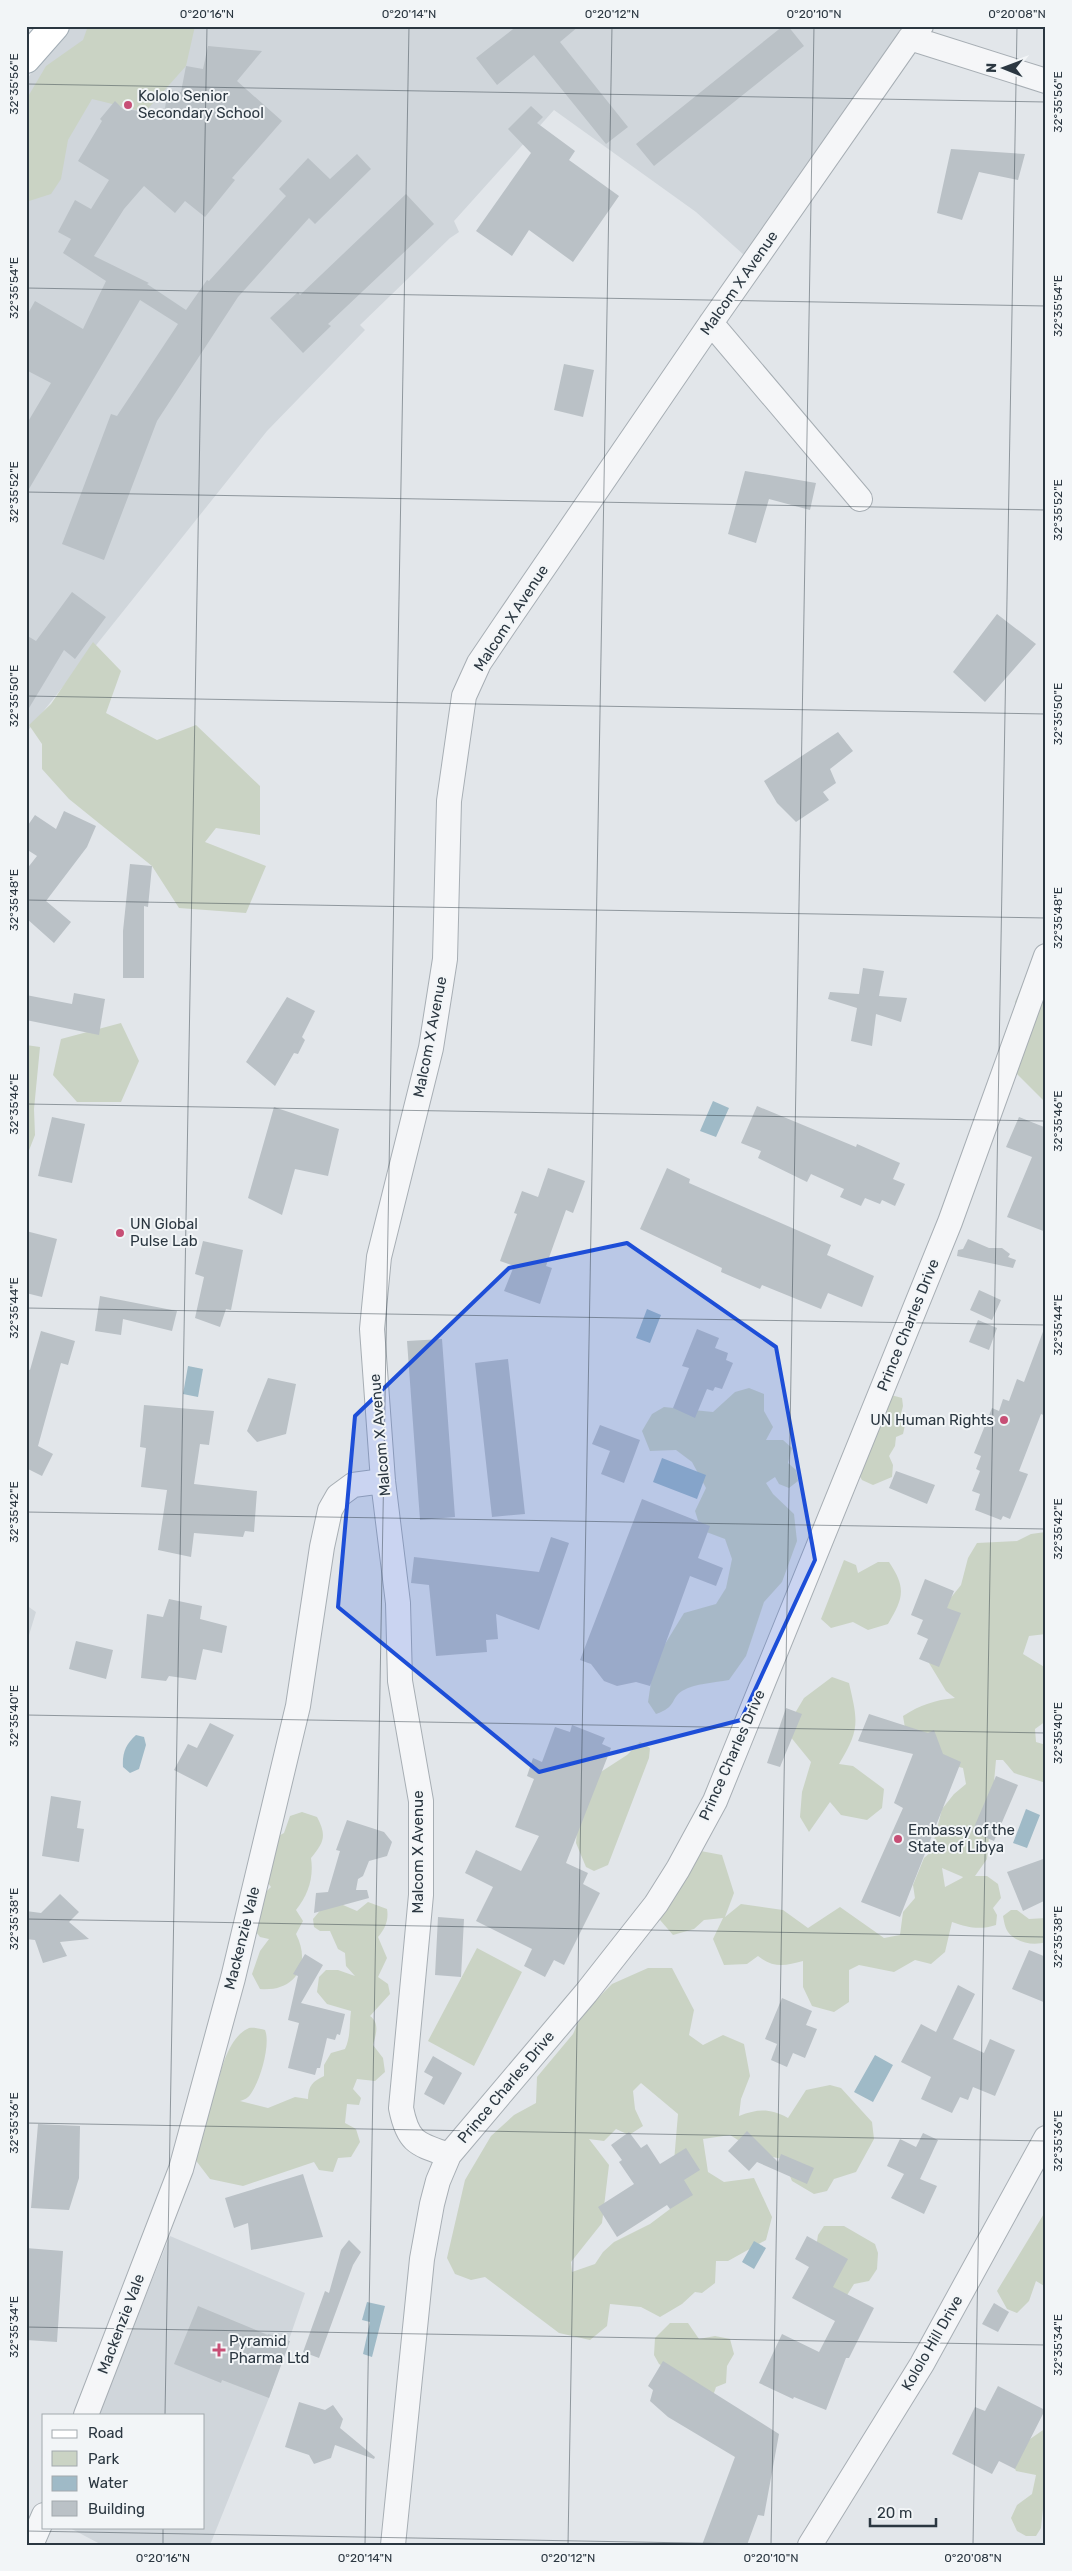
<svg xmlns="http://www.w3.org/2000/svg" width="1072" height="2571" font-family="Rubik,sans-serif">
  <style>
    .built { fill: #d0d6db }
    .green { fill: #cad3c4; fill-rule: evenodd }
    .water { fill: #9fbac7 }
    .building { fill: #bac1c6 }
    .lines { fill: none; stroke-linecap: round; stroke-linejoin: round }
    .minor-casing { stroke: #a7aeb4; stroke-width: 26 }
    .major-casing { stroke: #a2adb5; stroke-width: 30 }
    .minor { stroke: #f5f6f8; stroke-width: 24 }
    .major { stroke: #fff; stroke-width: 28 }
    .marked { fill: #1d4ed8; fill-opacity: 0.2; stroke: #1d4ed8; stroke-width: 4; stroke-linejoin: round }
    .ticks { fill: none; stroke: #2b3741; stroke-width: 1; stroke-opacity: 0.45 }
    .poi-dot { fill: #c74f76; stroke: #f2f5f7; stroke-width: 2 }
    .labels { text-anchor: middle; stroke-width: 4; stroke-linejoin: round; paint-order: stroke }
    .poi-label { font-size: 15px; fill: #2b3741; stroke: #f2f5f7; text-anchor: start }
    .street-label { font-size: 15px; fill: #2b3741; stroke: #f2f5f7 }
    .neatline { fill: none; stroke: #2b3741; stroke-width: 2 }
    .ticks-label { font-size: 12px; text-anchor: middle; fill: #2b3741 }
  </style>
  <rect width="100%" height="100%" fill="#e2e6ea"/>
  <path class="built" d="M73 26H907L865 80 744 255 696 212 554 110 454 221 459 232 450 238 360 325 365 330 267 431 26 733V81L39 61Z
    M26 1605 36 1612 26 1645Z
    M170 2236 305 2293 269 2398 210 2545H102L68 2527H204V2415H97Z"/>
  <path class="green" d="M88 26H195L186 66 145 112 92 99 68 140 61 179 51 194 26 202V100L46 66 83 40Z
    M93 642 121 671 106 713 157 740 196 725 260 786V835L216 828 205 842 266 866 246 913 179 908 152 866 69 799 42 769V744L29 725 51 704Z
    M1046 955V1103L1014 1071 1024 1045 1015 1002 1027 974Z
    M121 1023 139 1061 121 1102H77L53 1075 61 1039Z
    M26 1045 40 1047 34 1109 35 1135 26 1158Z
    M749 1388 764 1394V1411L773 1427 766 1440H783L792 1448 788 1463 796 1470 798 1481 789 1488 779 1484 775 1477 766 1483 773 1494 794 1514 797 1541 782 1582 764 1602 746 1656 729 1680C714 1683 696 1683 682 1691 670 1699 677 1707 656 1714L648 1702 654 1662 684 1613 716 1604 726 1588 732 1559 725 1539 701 1530 695 1511 706 1488 692 1462 676 1450 650 1451 642 1431 652 1414 664 1407 713 1412 735 1392Z
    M891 1395 902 1398 903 1406 900 1418 905 1425 903 1434 896 1437 895 1446 889 1456 893 1465 892 1477 873 1485 862 1480 856 1470Z
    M1046 1532V1634L1029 1636 1023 1654 1046 1668V1721L1035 1729 1036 1742 1046 1745V1783L1014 1773 1003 1760H996L987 1859 975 1876H987L998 1884 1001 1898 993 1908 997 1915 996 1925C980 1930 969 1928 952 1922L945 1952 931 1964 915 1960 894 1972 859 1965 849 1970V2002L834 2012 812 2006 803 1987V1961C785 1966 773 1968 758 1956L747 1964 724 1965 713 1939 723 1918 704 1920 694 1929 673 1935 654 1913 690 1849 722 1855 734 1893 725 1917 741 1904 783 1910 808 1928 840 1907 884 1938 900 1935 903 1912 915 1898 913 1885 924 1858 931 1852 942 1809 954 1794 966 1784 963 1768 951 1765 905 1728 903 1716C920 1705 935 1700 955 1698L946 1691 929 1663 933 1620 961 1585 968 1558 977 1543 1017 1541 1031 1534ZM942 1868 963 1877 962 1878 945 1887Z
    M844 1560 856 1565 858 1573 878 1562H889C907 1589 903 1598 888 1624L868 1630 853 1622 831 1628 821 1619Z
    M832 1677 849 1683C858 1722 860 1729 839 1764L853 1766 884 1789 882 1808 867 1820 841 1815 830 1802 809 1832 800 1817 802 1792 811 1762 785 1730 804 1698Z
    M640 1742 650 1748 649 1758 608 1865 594 1871 586 1867 576 1843 578 1817 593 1777 627 1755Z
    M302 1812 317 1817C327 1836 324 1842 311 1858 314 1878 308 1895 296 1910L303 1921 296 1934C312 1965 295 1992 260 1989L252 1974 260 1951 269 1939 260 1937 249 1923 250 1907 271 1887 260 1872 271 1840 284 1833 290 1816Z
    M368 1902 387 1909C389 1920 385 1929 378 1937L387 1958 378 1977 388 1984 390 1994 370 2016C380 2023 376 2034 373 2045L383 2058 385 2072 375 2081 357 2079 353 2089 361 2098 359 2105 347 2104 345 2123 356 2129 360 2142 351 2157 338 2158 333 2172 319 2170 314 2162 243 2186 210 2179 194 2158 195 2093 219 2080C222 2063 232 2035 249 2028 254 2027 260 2029 265 2030 271 2044 260 2082 250 2095 248 2098 244 2100 240 2101L268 2108 295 2097 308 2099C308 2086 313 2081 324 2076V2065L331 2053 345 2049C351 2036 349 2025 351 2011L327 2004 317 1992 319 1977 326 1970H338L355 1976 346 1966 345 1953 338 1949 330 1931H320L314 1927 313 1919 323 1907 343 1905 357 1911Z
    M1011 1910H1017L1029 1919 1046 1918V1942C1034 1946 1016 1943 1008 1932 1005 1928 1004 1921 1003 1916Z
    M477 1948 522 1972 474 2066 428 2041Z
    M648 1968H672L694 2010 689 2035 703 2045 723 2035 744 2044 750 2076 741 2099 739 2116C758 2109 769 2108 788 2118L806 2090 830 2085 841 2088 872 2122 874 2139 856 2172 834 2179 827 2191 814 2194 792 2181 783 2159 762 2155 730 2135 703 2139 708 2172 724 2182 754 2178 772 2217 766 2240 728 2261H716L715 2283 702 2293 695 2292 682 2304 660 2317 641 2307 610 2304 607 2326 590 2340 559 2333 485 2277 471 2280 455 2274 447 2258 465 2180 491 2136 514 2115 536 2103 537 2077 573 2034 582 2014 612 1984ZM641 2083 678 2114 670 2209 650 2224 614 2242 603 2252 595 2264 572 2272 571 2262 602 2223 609 2165 589 2139 604 2141 616 2129 629 2135 643 2126 635 2109 633 2091Z
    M1045 2212 1046 2287 1036 2281 1029 2301 1017 2313 1007 2309 997 2291Z
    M824 2226H844L875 2244 878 2253 877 2269 869 2281 854 2284 839 2308 816 2248 818 2235Z
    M670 2323H688L699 2339 715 2336 730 2339 734 2354 727 2366 726 2383 716 2387 713 2396 659 2364 654 2355 655 2338Z
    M1046 2428V2509H1043L1041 2528 1036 2536H1026L1017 2531 1011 2518 1017 2505 1032 2494 1036 2475 1016 2471 1012 2462 1017 2448Z"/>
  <path class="water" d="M713 1101 729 1108 716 1137 700 1131Z
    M647 1309 661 1315 650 1343 636 1338Z
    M188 1366 203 1369 198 1397 183 1394Z
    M662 1458 706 1475 697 1499 653 1482Z
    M136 1735 144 1737 146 1745 139 1769 130 1773 123 1767C122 1753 126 1744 136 1735Z
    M1026 1809 1040 1815 1027 1848 1013 1843Z
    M875 2055 893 2065 873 2102 854 2092Z
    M754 2241 766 2248 754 2269 742 2262Z
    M367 2302 385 2306 372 2357 363 2354 370 2322 362 2320Z"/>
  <path class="building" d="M517 26H579L560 42 628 127 606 144 534 55 497 85 476 58Z
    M783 26H788L804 46 654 166 636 144Z
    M208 46 262 51 237 81 282 121 232 178 235 180 205 217 185 201 175 213 144 186 124 209 94 256 149 283 147 284 186 310 207 280 209 281 286 196 279 189 308 158 330 179 357 154 371 169 315 224 309 218 238 297 157 421 104 560 62 544 111 414 117 416 178 324 140 300 26 494V425L51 383 26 370V317L35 301 83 329 106 281 63 253 71 239 58 232 75 200 91 209 109 180 78 161 102 121 100 119 115 101 123 109 164 114 168 90 181 92 186 66 203 69Z
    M531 106 543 117 537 123 575 151 569 160 619 196 573 262 529 230 512 256 476 231 531 153 508 129Z
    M951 149 1025 154 1018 180 979 172 962 220 937 213Z
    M406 194 434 224 328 324 331 326 303 353 270 318 298 292 300 295Z
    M564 364 594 370 583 417 554 410Z
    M745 471 816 483 810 510 769 499 756 543 728 534Z
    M72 592 106 617 75 659 64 650 26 713V635L36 641Z
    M997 614 1036 644 985 702 953 672Z
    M838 732 853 751 830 769 836 783 823 792 829 800 796 822 777 803 764 781Z
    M64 811 96 826 87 847 46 901 71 922 54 943 26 918V870L37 856 26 849V828L35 815 56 829Z
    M130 864 152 866 148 907 144 906V978H123V931Z
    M863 968 884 971 879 996 907 998 901 1022 876 1014 872 1046 851 1041 857 1008 828 999 830 992 859 994Z
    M74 993 105 999 99 1035 26 1020V995L72 1004Z
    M287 997 315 1011 302 1037 305 1040 298 1054 294 1053 275 1086 246 1062Z
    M757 1106 856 1147 857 1144 900 1163 893 1179 905 1184 895 1206 882 1200 880 1204 865 1198 861 1206 840 1197 844 1189 811 1174 807 1182 758 1158 761 1151 741 1143Z
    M274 1107 339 1129 328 1176 295 1169 282 1215 248 1198Z
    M52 1117 85 1124 72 1183 38 1176Z
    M1019 1117 1044 1127 1046 1124V1232L1007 1217 1032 1157 1006 1147Z
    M548 1168 585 1181 573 1213 566 1210 546 1266 552 1268 540 1304 504 1291 514 1266 500 1261 517 1214 514 1213 522 1191 538 1197Z
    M667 1168 690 1179 689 1183 831 1245 827 1255 874 1276 862 1307 828 1293 821 1309 762 1285 760 1289 721 1272 722 1268 640 1229Z
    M26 1231 57 1239 42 1297 26 1293Z
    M968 1239 989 1248H1002L1010 1254 1008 1257 1016 1260 1013 1268 957 1256 958 1250 963 1249Z
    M203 1241 243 1250 231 1310 226 1309 220 1327 195 1318 204 1277 195 1274Z
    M979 1290 1001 1300 992 1320 970 1310Z
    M100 1296 177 1311 172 1331 123 1319 121 1335 95 1331Z
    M978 1320 997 1328 989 1350 969 1342Z
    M697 1329 719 1338 715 1348 728 1353 726 1360 733 1363 722 1389 715 1387 713 1391 707 1389 695 1418 673 1408 689 1368 682 1366Z
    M1044 1329 1046 1416 1041 1414 1019 1471 1028 1474 1010 1519 1003 1516 1001 1520 975 1510 980 1494 972 1491 980 1471 976 1469 981 1456 974 1453 992 1408 999 1411 1003 1399 1009 1401 1017 1379 1024 1382Z
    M41 1331 75 1341 68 1365 61 1363 38 1446 53 1454 42 1476 26 1468V1369L30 1370Z
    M442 1339 455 1517 420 1520 407 1341Z
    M508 1359 525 1514 492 1517 475 1363Z
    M268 1378 296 1384 286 1434 257 1442 247 1431Z
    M144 1405 214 1411 209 1445 200 1444 194 1484 257 1491 254 1532 245 1531 243 1537 194 1533 191 1557 158 1550 167 1490 141 1487 146 1448 140 1447Z
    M600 1425 640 1440 624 1483 601 1474 610 1451 592 1444Z
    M896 1471 935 1485 927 1504 889 1488Z
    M642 1499 710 1526 698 1558 723 1568 716 1586 690 1576 650 1686 636 1682 617 1686 604 1681 591 1664 580 1660Z
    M551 1537 569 1543 539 1630 496 1614 498 1639 486 1640 487 1652 436 1656 429 1585 411 1583 414 1557 539 1572Z
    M925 1579 954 1591 947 1608 961 1613 939 1667 919 1659 928 1639 917 1634 923 1620 911 1615Z
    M169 1599 202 1606 200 1619 227 1626 222 1653 203 1649 196 1680 169 1676 166 1681 141 1678 147 1614 163 1617Z
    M76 1641 113 1650 106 1679 69 1669Z
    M786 1708 802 1714 780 1767 767 1763Z
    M869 1714 928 1733 934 1730 943 1754 961 1762 900 1917 861 1902 903 1808 894 1803 913 1754 858 1741Z
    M210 1723 234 1735 207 1787 174 1770 188 1744 197 1748Z
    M572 1725 605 1738 602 1744 611 1748 566 1863 588 1873 583 1884 600 1893 564 1965 554 1960 545 1977 524 1966 532 1949 476 1921 493 1887 465 1873 476 1850 521 1871 539 1836 515 1827 534 1779 527 1776 533 1758 542 1762 555 1727 570 1732Z
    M996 1776 1018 1785 994 1841 972 1832Z
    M51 1796 81 1801 77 1828 84 1829 79 1862 42 1856Z
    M347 1820 384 1832 392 1842 387 1856 369 1861 363 1876 358 1879 356 1890H367L369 1898 314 1913 316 1893 328 1892 340 1851 336 1850Z
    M1046 1858V1900L1023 1911 1007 1872Z
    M60 1894 79 1912 69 1922 89 1939 60 1942 67 1956 43 1963 35 1940 26 1939V1911L41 1913Z
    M438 1917 464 1919 461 1977 435 1975Z
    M1029 1950 1046 1957V2003L1012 1989Z
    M305 1954 323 1965 301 2003 345 2014 340 2035 337 2034 335 2040 327 2038 320 2068H317L315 2075 288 2068 299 2023 288 2020 298 1976 293 1974Z
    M958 1985 975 1994 953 2039 984 2053 990 2039 1015 2050 995 2096 973 2087 968 2100 960 2097 952 2113 921 2099 931 2077 901 2062 921 2024 936 2032Z
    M782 1998 812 2011 806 2025 817 2029 805 2058 793 2053 787 2067 771 2060 777 2044 765 2039Z
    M433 2056 462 2073 444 2105 424 2094 433 2077 424 2072Z
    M38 2124 80 2126 79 2178 69 2210 31 2208Z
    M747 2131 778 2162 781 2154 814 2168 807 2184 757 2162 749 2171 728 2151Z
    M629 2132 641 2148 647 2144 660 2164 686 2148 700 2170 684 2180 693 2195 670 2209 667 2205 617 2237 598 2207 634 2184 619 2162 622 2160 611 2145Z
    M923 2133 938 2140 920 2179 937 2186 924 2214 891 2198 904 2174 887 2166 900 2139 916 2147Z
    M303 2174 323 2237 251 2250 248 2223 234 2228 225 2198Z
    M807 2236 848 2259 833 2287 874 2308 849 2358H846L826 2410 794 2397 793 2399 759 2383 782 2334 819 2352 835 2321 792 2298 809 2267 795 2259Z
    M349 2240 361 2252 353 2265 319 2358 303 2352 325 2291 329 2293 341 2250Z
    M26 2248 63 2251 57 2342 26 2340Z
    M994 2303 1009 2312 998 2332 982 2324Z
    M198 2306 268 2335V2334L290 2341 269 2398 222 2380 221 2383 174 2364Z
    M663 2361 779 2434 764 2516 758 2515 747 2545H702L735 2457 668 2417 650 2401 653 2390 648 2386Z
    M998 2386 1045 2410 1015 2469 999 2461 992 2474 952 2454 975 2407 985 2411Z
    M299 2402 325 2410 333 2405 343 2419 340 2428 375 2457 374 2459 335 2445 331 2458 314 2464 309 2455 285 2447Z"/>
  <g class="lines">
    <defs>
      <path id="minor" d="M910 38 1046 81
        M711 323 860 499
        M449 2155C417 2144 408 2143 401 2108L421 1895V1801L400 1681 398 1603 383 1481 372 1329 379 1257 431 1048 445 959 449 801 464 696 479 663 506 623 711 323 910 38 921 26
        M86 2415 181 2169 233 1978 298 1706 322 1547 330 1510 338 1496 353 1485 383 1481
        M31 2545 44 2515
        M393 2545 422 2259 432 2204 438 2181 449 2155 586 1993 656 1904 678 1869 715 1801 950 1222 1046 956
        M810 2545 922 2364 1046 2138"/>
      <path id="major" d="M26 59 55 26"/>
    </defs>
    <use href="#minor" class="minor-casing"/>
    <use href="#major" class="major-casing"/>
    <use href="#minor" class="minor"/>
    <use href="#major" class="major"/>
  </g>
  <path class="marked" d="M627 1243 776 1347 815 1560 741 1720 539 1772 338 1607 355 1416 509 1268Z"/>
  <path class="ticks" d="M26 84 1046 102M26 288 1046 306M26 492 1046 510M26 696 1046 714M26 900 1046 918M26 1104 1046 1121M26 1308 1046 1325M26 1512 1046 1529M26 1715 1046 1733M26 1919 1046 1937M26 2123 1046 2141M26 2327 1046 2345M165 2415 207 26M26 2531 802 2545M163 2545V2527M365 2545 409 26M568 2545 612 26M771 2545 814 26M973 2545 1017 26"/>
  <g class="poi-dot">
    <circle cx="128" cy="105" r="5"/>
    <circle cx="120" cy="1233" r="5"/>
    <circle cx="1004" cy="1420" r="5"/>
    <circle cx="898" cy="1839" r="5"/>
    <path d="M216.5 2342.5h5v5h5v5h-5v5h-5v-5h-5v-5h5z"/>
  </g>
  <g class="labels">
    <g class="poi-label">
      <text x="138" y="101">Kololo Senior<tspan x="138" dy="17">Secondary School</tspan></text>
      <text x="130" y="1229">UN Global<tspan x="130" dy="17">Pulse Lab</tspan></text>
      <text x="994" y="1425" text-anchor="end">UN Human Rights</text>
      <text x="908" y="1835">Embassy of the<tspan x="908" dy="17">State of Libya</tspan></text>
      <text x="229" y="2346">Pyramid<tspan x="229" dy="17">Pharma Ltd</tspan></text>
    </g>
    <g class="street-label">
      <text transform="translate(739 283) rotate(-55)" y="5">Malcom X Avenue</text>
      <text transform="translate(511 618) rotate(-57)" y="5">Malcom X Avenue</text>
      <text transform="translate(430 1037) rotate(-79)" y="5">Malcom X Avenue</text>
      <text transform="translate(908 1325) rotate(-68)" y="5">Prince Charles Drive</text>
      <text transform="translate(380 1435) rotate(-95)" y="5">Malcom X Avenue</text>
      <text transform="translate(732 1755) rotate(-66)" y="5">Prince Charles Drive</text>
      <text transform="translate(418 1852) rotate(-90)" y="5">Malcom X Avenue</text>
      <text transform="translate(242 1938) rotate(-76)" y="5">Mackenzie Vale</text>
      <text transform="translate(506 2087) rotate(-50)" y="5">Prince Charles Drive</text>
      <text transform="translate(121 2324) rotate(-69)" y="5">Mackenzie Vale</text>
      <text transform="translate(932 2343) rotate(-60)" y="5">Kololo Hill Drive</text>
    </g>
  </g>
  <rect width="1072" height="2571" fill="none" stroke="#f2f5f7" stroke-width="55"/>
  <rect x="42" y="2414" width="162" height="115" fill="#f2f5f7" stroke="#a2a9ae"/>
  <rect x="52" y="2430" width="25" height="8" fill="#ffffff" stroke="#a2a9ae"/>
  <text x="88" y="2438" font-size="15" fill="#2b3741">Road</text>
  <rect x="52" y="2451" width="25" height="15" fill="#cad3c4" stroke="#a2a9ae"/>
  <text x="88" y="2464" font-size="15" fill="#2b3741">Park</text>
  <rect x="52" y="2476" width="25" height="15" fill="#9fbac7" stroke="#a2a9ae"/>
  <text x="88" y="2488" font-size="15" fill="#2b3741">Water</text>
  <rect x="52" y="2501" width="25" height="15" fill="#bac1c6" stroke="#a2a9ae"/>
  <text x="88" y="2514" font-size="15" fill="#2b3741">Building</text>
  <g transform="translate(1004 68) rotate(271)" stroke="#f2f5f7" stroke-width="4" paint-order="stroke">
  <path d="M0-4L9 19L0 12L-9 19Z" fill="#2b3741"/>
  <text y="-8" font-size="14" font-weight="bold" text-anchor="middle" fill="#2b3741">N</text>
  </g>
  <path d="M870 2518v8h66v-8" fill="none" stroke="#2b3741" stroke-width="2.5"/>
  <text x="877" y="2518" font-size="15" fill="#2b3741" stroke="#f2f5f7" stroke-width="4" paint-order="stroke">20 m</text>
  <rect x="28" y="28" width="1016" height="2516" class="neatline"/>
  <g class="ticks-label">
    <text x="207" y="18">0°20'16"N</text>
    <text x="409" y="18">0°20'14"N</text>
    <text x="612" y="18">0°20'12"N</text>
    <text x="814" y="18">0°20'10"N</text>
    <text x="1017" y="18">0°20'08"N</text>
    <text transform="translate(14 84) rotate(-90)" y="4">32°35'56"E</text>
    <text transform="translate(1058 102) rotate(-90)" y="4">32°35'56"E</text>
    <text transform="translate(14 288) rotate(-90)" y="4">32°35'54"E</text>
    <text transform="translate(1058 306) rotate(-90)" y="4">32°35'54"E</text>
    <text transform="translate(14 492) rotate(-90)" y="4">32°35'52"E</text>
    <text transform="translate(1058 510) rotate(-90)" y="4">32°35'52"E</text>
    <text transform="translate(14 696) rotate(-90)" y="4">32°35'50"E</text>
    <text transform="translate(1058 714) rotate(-90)" y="4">32°35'50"E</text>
    <text transform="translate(14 900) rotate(-90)" y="4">32°35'48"E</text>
    <text transform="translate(1058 918) rotate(-90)" y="4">32°35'48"E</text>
    <text transform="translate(14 1104) rotate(-90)" y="4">32°35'46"E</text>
    <text transform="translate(1058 1121) rotate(-90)" y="4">32°35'46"E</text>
    <text transform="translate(14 1308) rotate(-90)" y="4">32°35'44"E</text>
    <text transform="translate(1058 1325) rotate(-90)" y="4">32°35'44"E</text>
    <text transform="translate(14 1512) rotate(-90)" y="4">32°35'42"E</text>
    <text transform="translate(1058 1529) rotate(-90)" y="4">32°35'42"E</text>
    <text transform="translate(14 1716) rotate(-90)" y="4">32°35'40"E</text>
    <text transform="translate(1058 1733) rotate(-90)" y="4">32°35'40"E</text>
    <text transform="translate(14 1919) rotate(-90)" y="4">32°35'38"E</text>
    <text transform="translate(1058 1937) rotate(-90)" y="4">32°35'38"E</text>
    <text transform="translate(14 2123) rotate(-90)" y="4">32°35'36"E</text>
    <text transform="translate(1058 2141) rotate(-90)" y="4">32°35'36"E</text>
    <text transform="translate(14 2327) rotate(-90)" y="4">32°35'34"E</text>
    <text transform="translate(1058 2345) rotate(-90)" y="4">32°35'34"E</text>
    <text x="163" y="2562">0°20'16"N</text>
    <text x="365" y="2562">0°20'14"N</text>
    <text x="568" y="2562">0°20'12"N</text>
    <text x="771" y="2562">0°20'10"N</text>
    <text x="973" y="2562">0°20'08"N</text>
  </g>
</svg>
